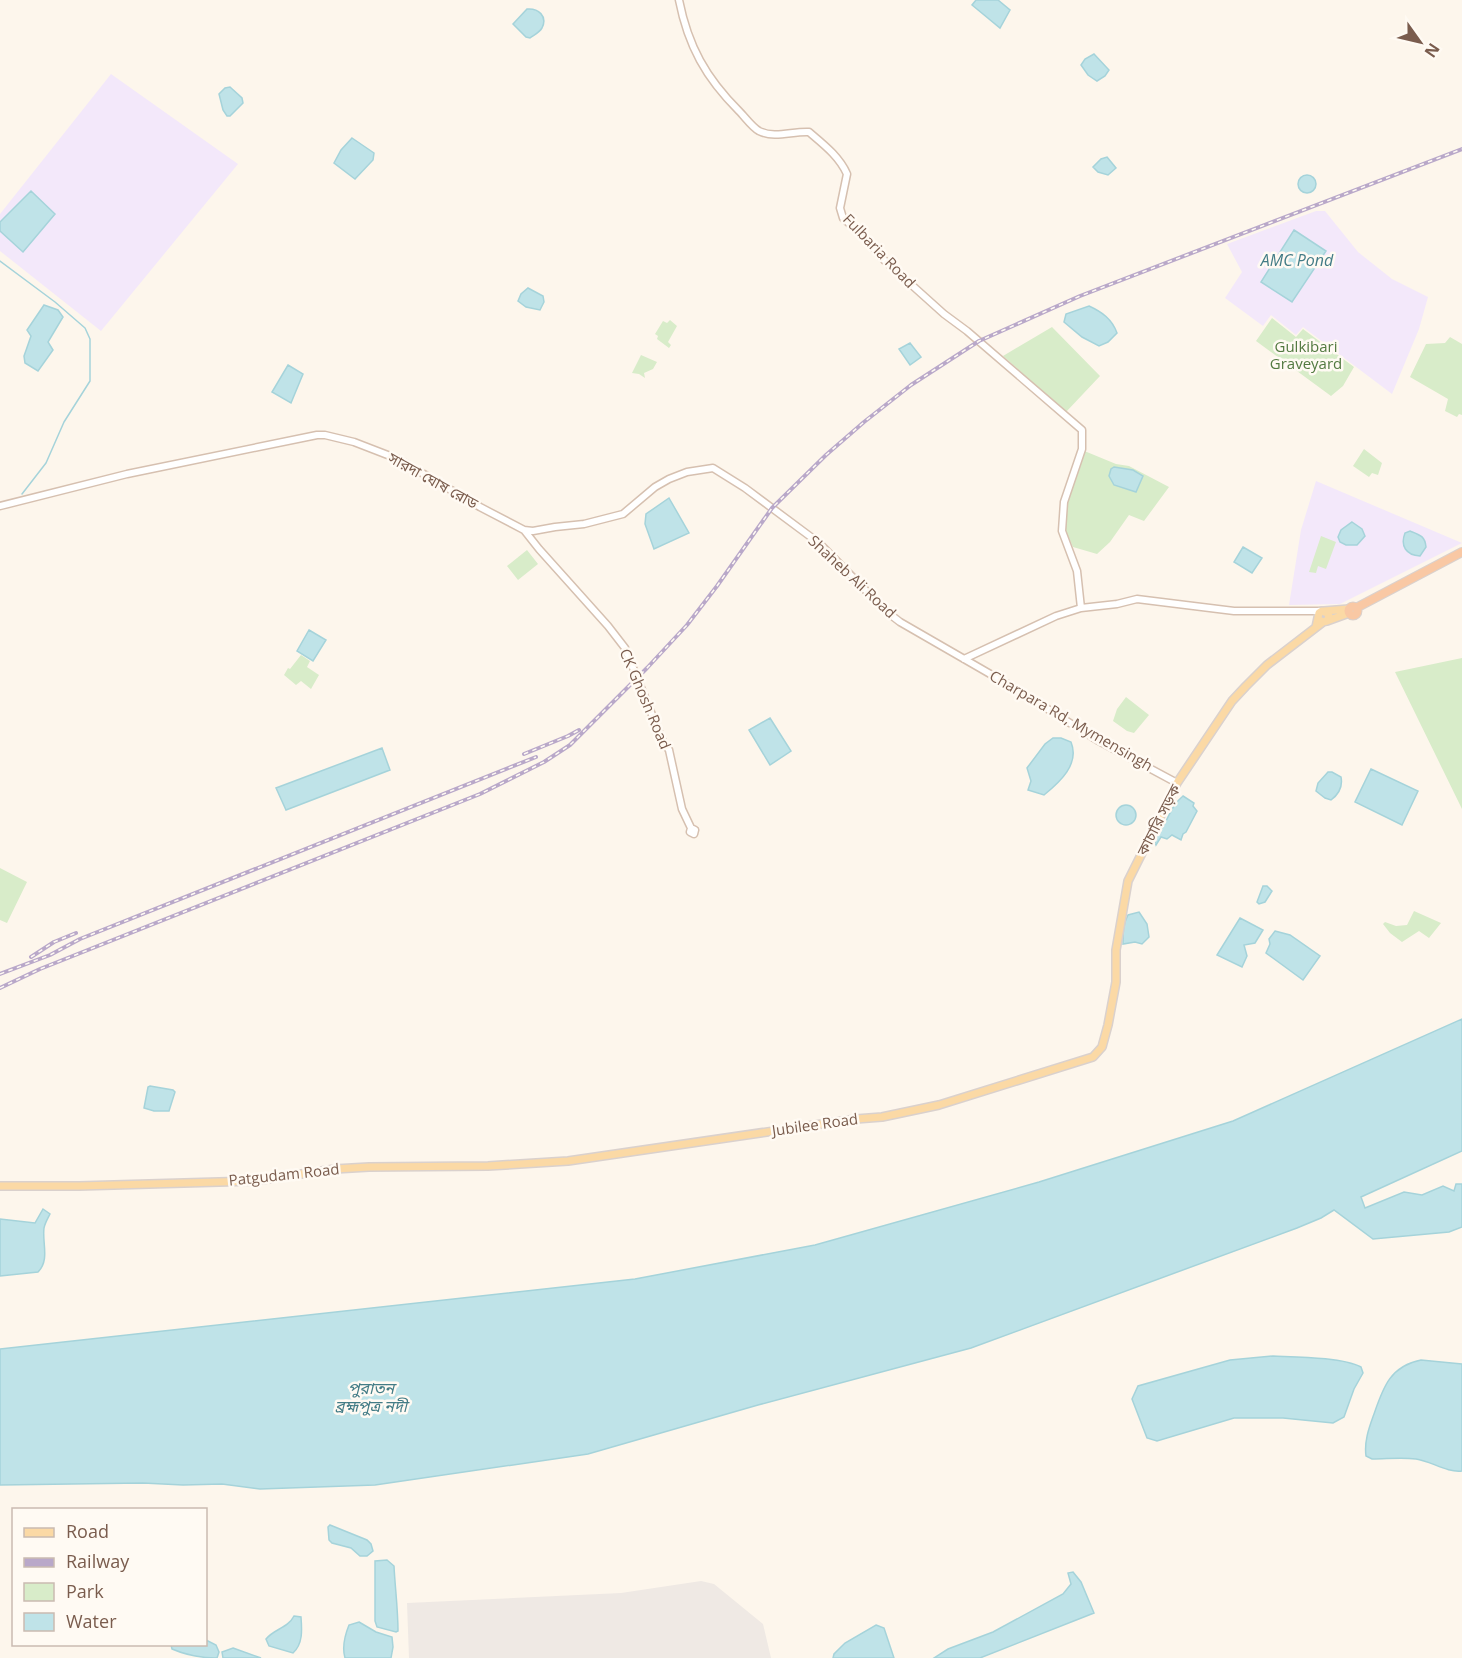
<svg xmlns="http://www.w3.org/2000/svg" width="1462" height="1658" font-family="'Open Sans','Noto Sans Bengali',sans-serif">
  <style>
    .industrial { fill: #efe9e4 }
    .education { fill: #f3e8fa }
    .green { fill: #d8ecc9 }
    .water { fill: #bfe3e8; stroke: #a5d3da; stroke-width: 1.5 }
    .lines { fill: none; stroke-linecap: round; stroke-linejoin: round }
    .stream { stroke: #a5d3da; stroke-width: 1.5 }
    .secondary-casing { stroke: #d6c0b0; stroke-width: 9 }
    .primary-casing { stroke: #dad1cd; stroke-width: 10 }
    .trunk-casing { stroke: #dad1cd; stroke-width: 10 }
    .secondary { stroke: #fff; stroke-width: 6 }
    .primary { stroke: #fbd9a5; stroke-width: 7 }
    .trunk { stroke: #f9c8a4; stroke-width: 8 }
    .rail-casing { stroke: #b9a8c9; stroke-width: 4 }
    .rail { stroke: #fffaf3; stroke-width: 1.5; stroke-dasharray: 4.5; stroke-linecap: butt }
    .labels { text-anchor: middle; stroke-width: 5; stroke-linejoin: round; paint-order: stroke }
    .street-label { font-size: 15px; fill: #7a5c4d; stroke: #fffaf3 }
    .park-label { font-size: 15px; fill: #537a41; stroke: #fffaf3 }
    .water-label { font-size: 16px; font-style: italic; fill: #437c86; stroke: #fffaf3 }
  </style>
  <rect width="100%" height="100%" fill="#fdf6ec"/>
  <path class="industrial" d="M701 1581 714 1584 763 1624 771 1658H409L407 1603 621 1593Z"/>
  <path class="education" d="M111 74 238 164 101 331 0 251V214Z
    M1316 211H1325L1358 252 1392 279 1428 297 1419 329 1392 394 1303 327 1296 335 1271 315 1263 326 1225 298 1242 272 1227 244Z
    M1316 481 1462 543 1340 604 1289 605 1301 530Z"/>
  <path class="green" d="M1272 318 1296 337 1303 329 1354 367 1343 386 1331 396 1256 341Z
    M670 320 677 326 668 342 671 345 669 348 657 339 658 336 655 334 663 321 667 323Z
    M1052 327 1100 376 1066 412 1003 356Z
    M1450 337 1462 344V415L1459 414 1457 417 1445 411 1448 399 1410 377 1426 344 1445 343Z
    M641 355 657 362 653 369 644 373 645 378 639 374 632 373Z
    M1364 449 1382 463 1378 475 1372 473 1369 477 1353 466Z
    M1082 450 1116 464 1129 466 1169 487 1144 521 1129 515 1110 542 1097 554 1073 547 1065 529 1067 498Z
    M1321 536 1336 542 1326 569 1318 566 1316 573 1309 572Z
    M527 550 538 564 518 580 507 566Z
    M301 655 310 661 307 667 319 675 311 689 301 681 296 685 284 675 288 668 290 669Z
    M1462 658V809L1395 672Z
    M1126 697 1149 715 1134 733 1127 731 1113 721 1117 709Z
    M0 868 27 882 7 923 0 920Z
    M1414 911 1441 923 1429 938 1419 931 1402 942 1390 933 1383 924 1385 922 1396 926 1407 925Z"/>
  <path class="water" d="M976 0H998L1010 10 1000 28 972 5Z
    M527 9C538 8 548 16 542 28 539 33 534 35 530 38L526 37 513 24Z
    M1094 54 1109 70 1105 76 1097 81 1088 75 1081 65 1085 59Z
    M230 87 242 98 243 103 230 116H227L223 110 219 94 225 88Z
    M352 138 374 153 373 160 355 179 334 163 341 150Z
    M1107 157 1116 168 1108 175 1098 172 1093 167 1101 159Z
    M1298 184a9 9 0 1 1 18 0a9 9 0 1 1-18 0Z
    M31 191 55 214 23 252 0 231V222Z
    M1294 230 1326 251 1292 302 1261 282Z
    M528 288 543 296 544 302 540 310 526 307 518 301 521 294Z
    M44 305 58 310 63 317 48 342 53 350 38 371 25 363 24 356 31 336 27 330Z
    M1089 306C1102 312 1112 319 1117 333L1108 342 1099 346 1082 337 1064 322 1066 314Z
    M910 343 921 357 910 365 899 349Z
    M288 365 303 374 291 403 272 392Z
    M1114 467 1133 470 1143 476 1136 492 1114 485 1109 476 1111 469Z
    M669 498 689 533 654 549 645 524 646 514Z
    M1352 522 1362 529 1365 536 1357 545H1346L1340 542 1338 537 1341 530Z
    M1410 531C1420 535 1425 536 1426 547L1420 556C1406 555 1400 546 1405 533Z
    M1243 547 1262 558 1252 573 1234 562Z
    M309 630 326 640 313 661 297 651Z
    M770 718 791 751 770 765 749 730Z
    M1053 738H1061L1071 742C1080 764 1060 782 1044 795L1028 790 1031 781 1027 768 1045 744Z
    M382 748 390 770 286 810 276 788Z
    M1371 769 1418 791 1402 825 1355 802Z
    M1328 772H1332L1341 777C1343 787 1339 794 1331 800L1325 798 1316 791 1318 783Z
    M1183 796 1194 803 1193 806 1197 811 1186 832 1183 834 1181 840 1172 835 1167 839 1161 837 1156 845 1154 839C1167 827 1168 808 1183 796Z
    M1116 815a10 10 0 1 1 20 0a10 10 0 1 1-20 0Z
    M1267 886 1272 891 1265 902 1259 904 1257 902 1263 886Z
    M1139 912 1147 924 1149 937 1142 944 1135 942 1123 944C1123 933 1123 924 1128 915Z
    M1240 918 1263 930 1255 943 1244 945 1247 956 1242 967 1217 955Z
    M1275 931 1290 935 1320 956 1303 980 1266 953 1270 944 1269 939Z
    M1462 1019V1151L1361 1197 1365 1208 1404 1192 1422 1195 1443 1186 1454 1191 1456 1184H1462V1227L1449 1232 1373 1239 1334 1210 1321 1218 1297 1228 971 1348 758 1405 588 1454 375 1485 260 1489 222 1484 183 1485 143 1483 0 1485V1349L635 1279 815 1245 1039 1182 1233 1121Z
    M150 1086 173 1090 175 1092 169 1111H154L144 1108 148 1087Z
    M43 1209 50 1214C48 1218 45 1223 44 1228 42 1243 50 1260 38 1272L0 1276V1219L35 1223Z
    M1273 1356C1295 1357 1342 1357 1361 1367L1363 1373 1354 1389 1344 1417 1333 1423 1283 1418H1234L1157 1441 1147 1438 1132 1399 1138 1386 1230 1360Z
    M1421 1360 1462 1364V1471C1447 1473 1431 1461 1416 1459 1401 1457 1387 1459 1372 1459L1366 1456C1364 1441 1369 1428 1374 1414 1383 1388 1390 1366 1421 1360Z
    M330 1525 367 1540 371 1544 373 1551 367 1556H360L351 1548 332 1543 329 1540 328 1527Z
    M387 1560 394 1566C395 1587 398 1609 398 1631L396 1632 377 1627 375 1621V1561Z
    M1073 1572 1081 1582 1094 1613 980 1658H934L948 1649 993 1632 1063 1594 1071 1584 1068 1573Z
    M294 1616 301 1617C302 1630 303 1644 293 1653L269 1646 266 1639C274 1629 288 1628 294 1616Z
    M359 1622 376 1632 392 1637 393 1647 391 1658H345C342 1648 345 1635 349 1625Z
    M876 1625 884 1628 894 1658H833L834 1654 845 1643Z
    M206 1640 216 1645 219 1652 217 1658C202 1658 186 1655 172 1649L171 1645 206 1644Z
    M233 1648 261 1658H223L222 1652Z"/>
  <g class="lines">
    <path class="stream" d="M0 261 55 302 85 328 90 339V381L64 422 46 463 22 494"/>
    <defs>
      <path id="secondary" d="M679 0C688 46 706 78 739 111 745 117 752 127 759 131 775 139 792 131 809 132 823 144 839 156 847 174L840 208 843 218 858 231 885 261 944 314 967 331 1082 430V449L1064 502 1062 531 1077 571 1081 608
        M0 506 127 474 317 435H325L354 442 398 459 480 507 524 530 533 531 555 527 584 524 623 514 655 487 669 479 687 472 713 468 745 488 819 543 887 612 900 622 1011 686 1097 740 1177 783
        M524 530 539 549 608 626 625 648 663 742 669 750 682 809 691 828 695 830 694 834 690 832 691 828
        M964 659 1056 616 1081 608 1117 604 1137 599 1234 611H1322"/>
      <path id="primary" d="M1324 611 1349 609
        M1327 621 1349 613
        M1316 627 1319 613 1322 611 1327 613 1329 616 1327 621 1323 622 1319 620
        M0 1186H79L254 1181 335 1169 369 1167 488 1166 568 1161 856 1119 882 1117 939 1105 1093 1057 1102 1047 1108 1025 1116 982V950L1128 881 1177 783 1232 701 1246 686 1267 665 1323 622"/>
      <path id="trunk" d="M1348.5 611a4.5 4.5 0 1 1 9 0a4.5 4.5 0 1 1-9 0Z
        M1356 608 1462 552"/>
    </defs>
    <use href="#secondary" class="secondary-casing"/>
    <use href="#primary" class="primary-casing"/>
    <use href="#trunk" class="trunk-casing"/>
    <use href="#secondary" class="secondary"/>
    <use href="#primary" class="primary"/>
    <use href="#trunk" class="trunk"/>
    <defs>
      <path id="rail" d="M524 754 568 736 579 730
        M31 957 54 942 76 933
        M0 974 50 955 80 939 536 757
        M0 988 40 969 480 794 544 762 570 745 647 668 687 625 717 586 772 508 826 455 864 422 911 385 979 341 1080 296 1462 149"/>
    </defs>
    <use href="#rail" class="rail-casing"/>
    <use href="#rail" class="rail"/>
  </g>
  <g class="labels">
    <g class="street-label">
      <text transform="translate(879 251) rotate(46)" y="5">Fulbaria Road</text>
      <text transform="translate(433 481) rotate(29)" y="5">সারদা ঘোষ রোড</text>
      <text transform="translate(852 577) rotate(43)" y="5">Shaheb Ali Road</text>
      <text transform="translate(645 699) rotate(67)" y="5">CK Ghosh Road</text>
      <text transform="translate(1071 721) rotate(30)" y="5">Charpara Rd, Mymensingh</text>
      <text transform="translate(1159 820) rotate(-63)" y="5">কাচারি সড়ক</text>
      <text transform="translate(815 1125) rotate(-8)" y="5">Jubilee Road</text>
      <text transform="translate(284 1175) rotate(-6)" y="5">Patgudam Road</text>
    </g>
    <g class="park-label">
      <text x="1306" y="352">Gulkibari<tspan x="1306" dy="17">Graveyard</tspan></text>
    </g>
    <g class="water-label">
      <text x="1297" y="266">AMC Pond</text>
      <text x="371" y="1394">পুরাতন<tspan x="371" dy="18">ব্রহ্মপুত্র নদী</tspan></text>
    </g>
  </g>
  <rect x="12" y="1508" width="195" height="138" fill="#fffaf3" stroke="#cabbb1" stroke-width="1.5"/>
  <rect x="24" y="1528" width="30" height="9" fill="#fbd9a5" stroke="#cabbb1" stroke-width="1.5"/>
  <text x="66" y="1538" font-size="18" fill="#7a5c4d">Road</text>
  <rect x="24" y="1558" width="30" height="9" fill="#b9a8c9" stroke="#cabbb1" stroke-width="1.5"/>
  <text x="66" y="1568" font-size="18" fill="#7a5c4d">Railway</text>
  <rect x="24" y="1583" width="30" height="18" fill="#d8ecc9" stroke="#cabbb1" stroke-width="1.5"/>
  <text x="66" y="1598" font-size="18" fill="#7a5c4d">Park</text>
  <rect x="24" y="1613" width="30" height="18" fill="#bfe3e8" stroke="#cabbb1" stroke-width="1.5"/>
  <text x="66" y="1628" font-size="18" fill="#7a5c4d">Water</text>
  <g transform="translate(1420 42) rotate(124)" stroke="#fffaf3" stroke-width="4.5" paint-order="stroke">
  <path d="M0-4.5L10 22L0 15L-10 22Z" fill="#7a5c4d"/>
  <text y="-9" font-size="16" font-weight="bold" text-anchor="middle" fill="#7a5c4d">N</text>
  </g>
</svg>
